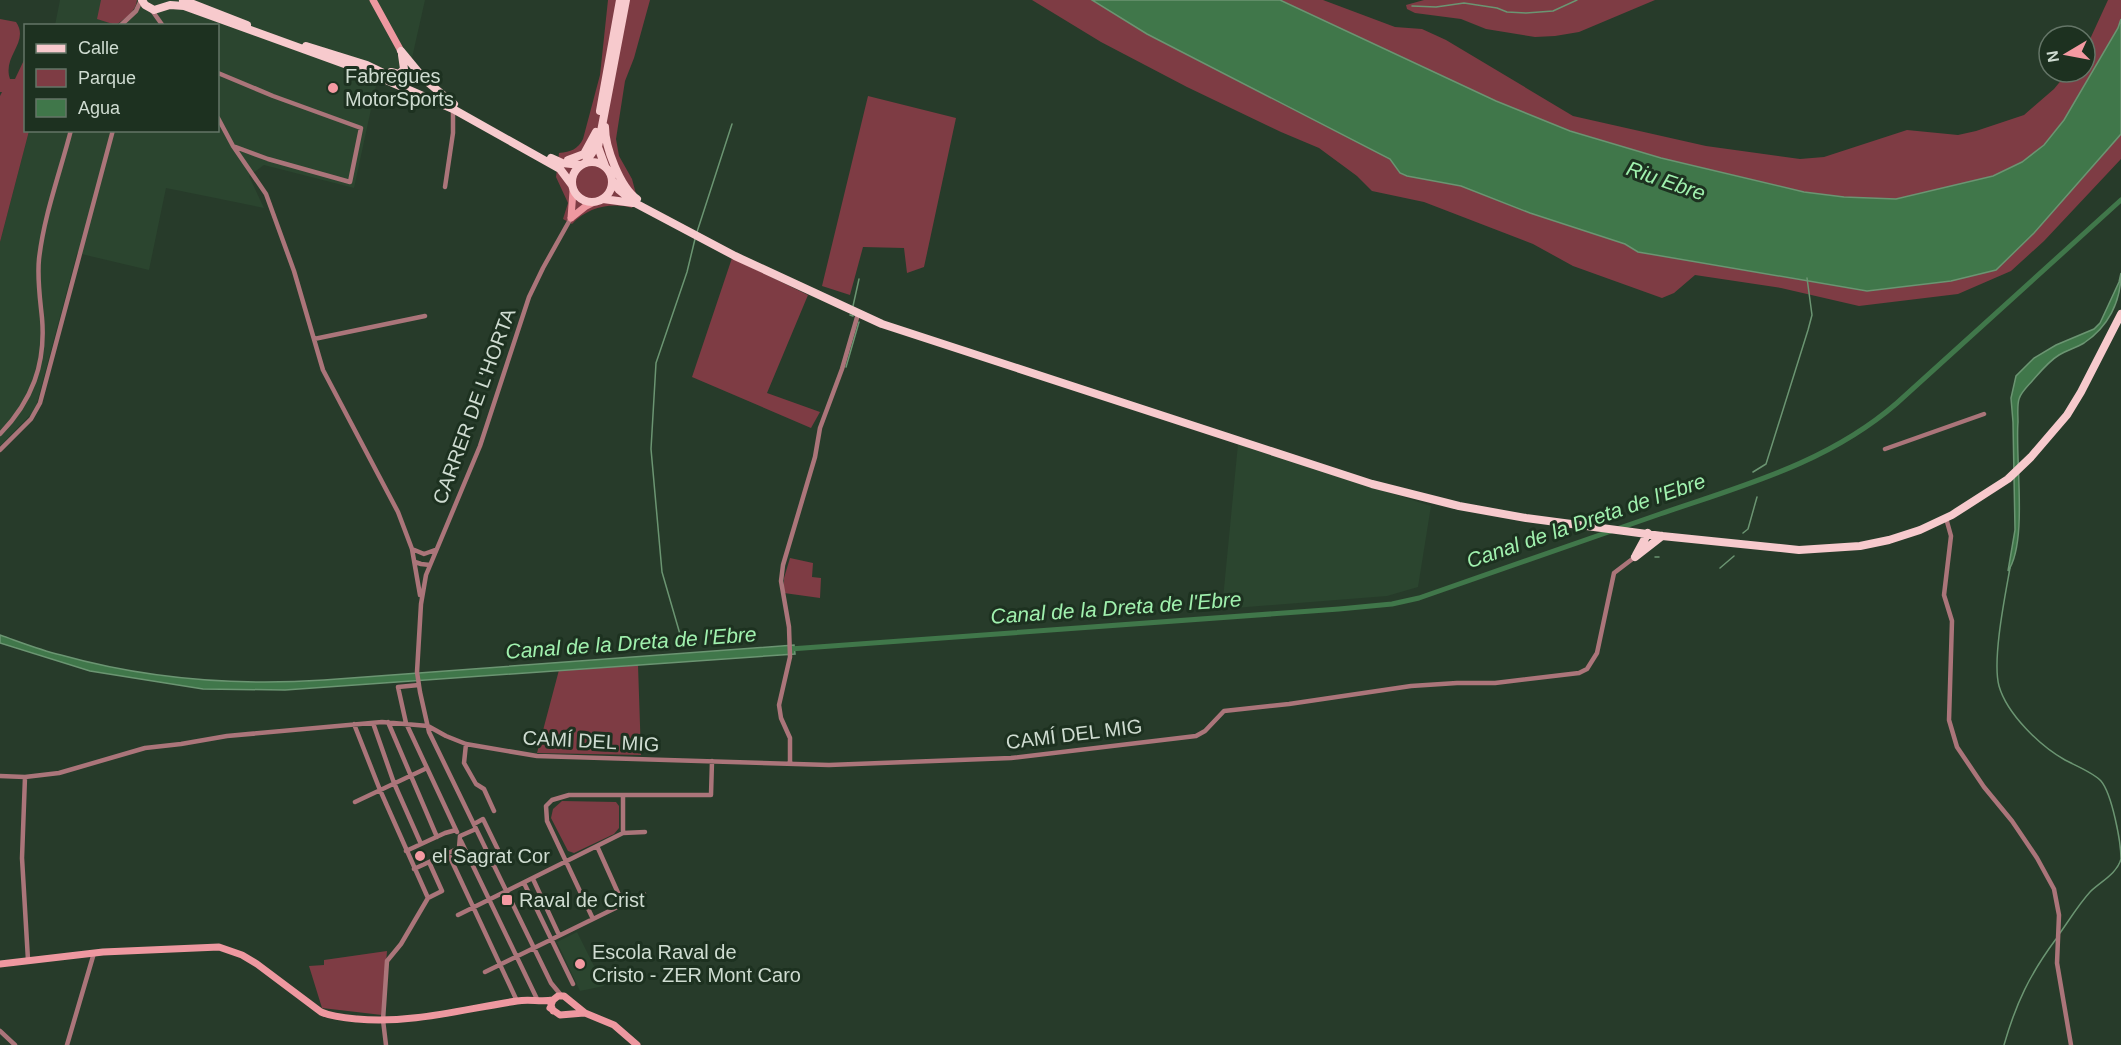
<svg xmlns="http://www.w3.org/2000/svg" width="2121" height="1045" font-family="Arial,sans-serif">
  <style>
    .built { fill: #2b452f }
    .green { fill: #7e3c44 }
    .water { fill: #40774a; stroke: #6b9572; stroke-width: 1.5 }
    .lines { fill: none; stroke-linecap: round; stroke-linejoin: round }
    .stream { stroke: #6b9572; stroke-width: 1.5 }
    .canal { stroke: #40774a; stroke-width: 5 }
    .street { stroke: #ab757a; stroke-width: 4.5 }
    .secondary { stroke: #ee98a0; stroke-width: 7 }
    .primary { stroke: #f7cacd; stroke-width: 8 }
    .poi-dot { fill: #f49aa2; stroke: #1d3120; stroke-width: 2 }
    .labels { text-anchor: middle; stroke-width: 6; stroke-linejoin: round; paint-order: stroke }
    .poi-label { font-size: 20px; fill: #cfdcd1; stroke: #1d3120; text-anchor: start }
    .street-label { font-size: 20px; fill: #cfdcd1; stroke: #1d3120 }
    .water-label { font-size: 21px; font-style: italic; fill: #a0f1ae; stroke: #1d3120 }
  </style>
  <rect width="100%" height="100%" fill="#273b2a"/>
  <path class="built" d="M60 0H425L412 58 376 86 354 188 264 165 249 176 264 208 166 188 149 270 77 253 35 410 0 446V242L29 131 218 130V26L55 25Z
    M1238 444 1431 506 1418 587 1387 596 1222 609Z
    M577 932 604 986 580 991 557 942Z"/>
  <path class="green" d="M101 0H137C136 12 125 18 116 25L97 19Z
    M608 0H650L634 58 625 81 616 139 619 156 632 179 636 194 632 208C611 202 588 207 572 224L563 219 568 203 556 177 559 153C571 152 578 149 583 139L600 75Z
    M1032 0H1092L1147 34 1390 159 1400 173 1407 176 1461 186 1530 213 1625 244 1638 252 1867 291 2105 152 2121 134V159L2044 241 2011 271 1958 294 1859 306 1781 288 1695 275 1674 293 1662 298 1573 266 1533 244 1450 212 1424 202 1372 191 1357 176 1319 148 1281 132 1187 87 1101 42Z
    M1280 0H1323L1395 27 1422 29 1446 40 1573 116 1706 146 1800 159 1824 157 1907 130 1958 135 1976 131 2024 115 2054 89 2068 72H2085V50L2108 0H2121V19L2118 28 2064 120 2044 145 2022 162 1993 176 1896 199 1844 197 1804 192 1661 158 1570 131 1496 101Z
    M1424 0H1655L1579 32 1555 36 1535 37 1486 29 1461 19 1415 13 1407 9 1406 5Z
    M0 19 16 22C30 42 2 56 10 79H15L25 58 26 130 29 131 0 242V96L2 92H0Z
    M868 96 956 118 924 267 907 273 904 248 863 247 850 295 822 286Z
    M732 258 808 295 767 393 820 412 811 428 692 377Z
    M790 558 813 563 812 577 821 578 820 598 784 593V578Z
    M638 665 641 755 537 753 559 670Z
    M562 801 616 802 619 806V828L614 834 574 853 568 851 551 818 553 809Z
    M387 951 382 1015 322 1008 309 966 324 965V960Z"/>
  <path class="water" d="M1092 0H1280L1496 101 1570 131 1661 158 1804 192 1844 197 1896 199 1993 176 2022 162 2044 145 2064 120 2118 28 2121 19V134L2034 233 1996 270 1951 281 1867 291 1638 252 1625 244 1530 213 1461 186 1407 176 1400 173 1390 159 1147 34Z
    M2121 273C2121 302 2108 327 2084 343 2076 348 2067 350 2059 355 2049 361 2040 372 2033 380 2028 386 2021 392 2019 399 2017 405 2018 415 2018 422 2015 459 2028 542 2008 571L2015 530 2013 422 2011 398 2016 376 2034 358 2056 345 2094 329 2100 323 2119 282Z
    M0 635C20 642 40 650 61 655 147 679 235 686 324 680L794 645 795 654 285 690 203 689 90 671 0 643Z"/>
  <g class="lines">
    <path class="stream" d="M1412 6 1436 7 1464 3 1497 8 1507 12 1526 13 1553 11 1577 0
      M697 232 732 124
      M853 306 859 279
      M850 315 853 316
      M846 367 859 322
      M1753 472 1766 464 1808 330 1812 315 1807 278
      M1743 533 1748 529 1757 497
      M1655 557H1659
      M1720 568 1734 556
      M2010 568C2005 596 1992 660 1999 686 2007 714 2040 746 2065 760 2074 765 2094 773 2101 781 2112 794 2121 842 2121 859 2117 874 2100 882 2090 892 2079 904 2070 919 2060 933
      M684 648 662 572 651 449 656 363 687 272 695 239
      M2004 1045C2016 1003 2030 974 2056 939"/>
    <path class="canal" d="M790 649 1339 609 1392 604 1419 598C1499 570 1579 542 1660 514 1744 485 1828 463 1897 403L2121 200"/>
    <path class="street" d="M151 9 163 26
      M120 26 136 11 141 0
      M218 73 273 96 361 128 350 182 268 159 233 146
      M218 118 233 146 266 194 294 271 323 370 398 512 412 549 420 595
      M445 187 453 133V109
      M314 339 425 316
      M0 434C32 401 46 364 42 318 40 298 37 279 39 259 44 215 60 173 71 130
      M1885 449 1984 414
      M0 450 31 419 40 403 113 130
      M1946 518 1951 536 1944 595 1952 621 1949 720 1957 747 1984 787 2012 821 2037 858 2054 889 2059 915 2057 963 2071 1045
      M412 549 424 554 435 550
      M415 562 421 564 430 565
      M419 685 398 687 406 723 456 830
      M388 722 437 837
      M373 723 394 783 421 844
      M354 724 380 790 428 898
      M466 744 464 763 476 784 484 789 494 811
      M790 763V738L781 718 779 705 790 657 789 627 781 581 783 565 815 457 820 428 842 369 858 314
      M0 776 25 777 59 773 145 748 181 744 227 736 382 722 428 726 446 736 466 744 537 756 829 765 1011 758 1196 736 1205 731 1224 711 1289 704 1411 686 1457 683H1495L1579 673 1587 669 1597 653 1614 573 1635 557
      M25 777 22 858 28 960
      M355 802 427 768
      M474 824 483 819 503 860 493 865
      M623 833 645 832
      M461 841 538 1001
      M597 846 623 904
      M406 851 445 833 456 830 457 832
      M448 853 517 1001
      M414 869 459 848 460 836 476 829
      M533 879 559 935
      M524 883 573 984
      M428 898 442 891 429 862
      M458 915 623 833V795
      M593 919 547 821 546 806 552 800 569 795H711L712 761
      M485 972 644 894
      M561 995 551 983 429 732 420 692 417 672 421 604 426 575 480 446 529 297 543 268 571 218
      M0 1031 15 1045
      M67 1045 94 953
      M386 1045 383 1020 387 961 401 944 428 898"/>
    <path class="secondary" d="M373 0 401 51
      M571 218 586 206 594 202
      M571 218 573 191
      M0 964 103 952 219 947 242 955 257 964 321 1012C332 1017 345 1018 357 1019 411 1024 463 1009 517 1001 529 999 541 1002 553 1000
      M550 1008 560 1015 584 1013
      M553 1011 551 1005 553 1000 558 996H564L585 1013 614 1025 637 1045"/>
    <path class="primary" d="M142 0 145 5 154 10 170 5 184 6 372 74 453 109 560 169 572 185
      M183 0 247 25
      M306 46 367 65 396 79
      M401 51 425 80 454 104
      M391 72 399 74 404 69 402 55
      M600 111 620 0
      M605 127C605 147 620 187 637 199
      M551 158 562 163 581 165
      M568 160 584 154 596 132
      M572 182a20 20 0 1 1 40 0a20 20 0 1 1-40 0Z
      M585 163 592 153 595 140
      M605 166 598 147 626 0
      M612 180 619 190 635 203 735 256 882 324 1372 484 1459 506 1526 518 1662 536 1799 550 1860 546 1889 540 1920 530 1952 515 2008 479 2031 457 2067 415 2081 392 2121 314
      M603 199 633 203
      M1636 555 1648 533
      M1635 557 1662 536"/>
  </g>
  <g class="poi-dot">
    <circle cx="333" cy="88" r="6"/>
    <circle cx="420" cy="856" r="6"/>
    <rect x="501" y="894" width="12" height="12" rx="3"/>
    <circle cx="580" cy="964" r="6"/>
  </g>
  <g class="labels">
    <g class="poi-label">
      <text x="345" y="83">Fabregues<tspan x="345" dy="23">MotorSports</tspan></text>
      <text x="432" y="863">el Sagrat Cor</text>
      <text x="519" y="907">Raval de Crist</text>
      <text x="592" y="959">Escola Raval de<tspan x="592" dy="23">Cristo - ZER Mont Caro</tspan></text>
    </g>
    <g class="street-label">
      <text transform="translate(474 406) rotate(-70)" y="7">CARRER DE L'HORTA</text>
      <text transform="translate(1074 734) rotate(-7)" y="7">CAMÍ DEL MIG</text>
      <text transform="translate(591 741) rotate(3)" y="7">CAMÍ DEL MIG</text>
    </g>
    <g class="water-label">
      <text transform="translate(1666 181) rotate(19)" y="7">Riu Ebre</text>
      <text transform="translate(1586 521) rotate(-19)" y="7">Canal de la Dreta de l'Ebre</text>
      <text transform="translate(1116 608) rotate(-4)" y="7">Canal de la Dreta de l'Ebre</text>
      <text transform="translate(631 643) rotate(-4)" y="7">Canal de la Dreta de l'Ebre</text>
    </g>
  </g>
  <rect x="24" y="24" width="195" height="108" fill="#1d3120" stroke="#647567" stroke-width="1.5"/>
  <rect x="36" y="44" width="30" height="9" fill="#f7cacd" stroke="#647567" stroke-width="1.5"/>
  <text x="78" y="54" font-size="18" fill="#cfdcd1">Calle</text>
  <rect x="36" y="69" width="30" height="18" fill="#7e3c44" stroke="#647567" stroke-width="1.5"/>
  <text x="78" y="84" font-size="18" fill="#cfdcd1">Parque</text>
  <rect x="36" y="99" width="30" height="18" fill="#40774a" stroke="#647567" stroke-width="1.5"/>
  <text x="78" y="114" font-size="18" fill="#cfdcd1">Agua</text>
  <g transform="translate(2067 54) rotate(260)"><circle r="28" fill="#1d3120" stroke="#647567" stroke-width="1.5"/>
  <path d="M0-4.5L10 22L0 15L-10 22Z" fill="#f49aa2"/>
  <text y="-9" font-size="16" font-weight="bold" text-anchor="middle" fill="#cfdcd1">N</text>
  </g>
</svg>
